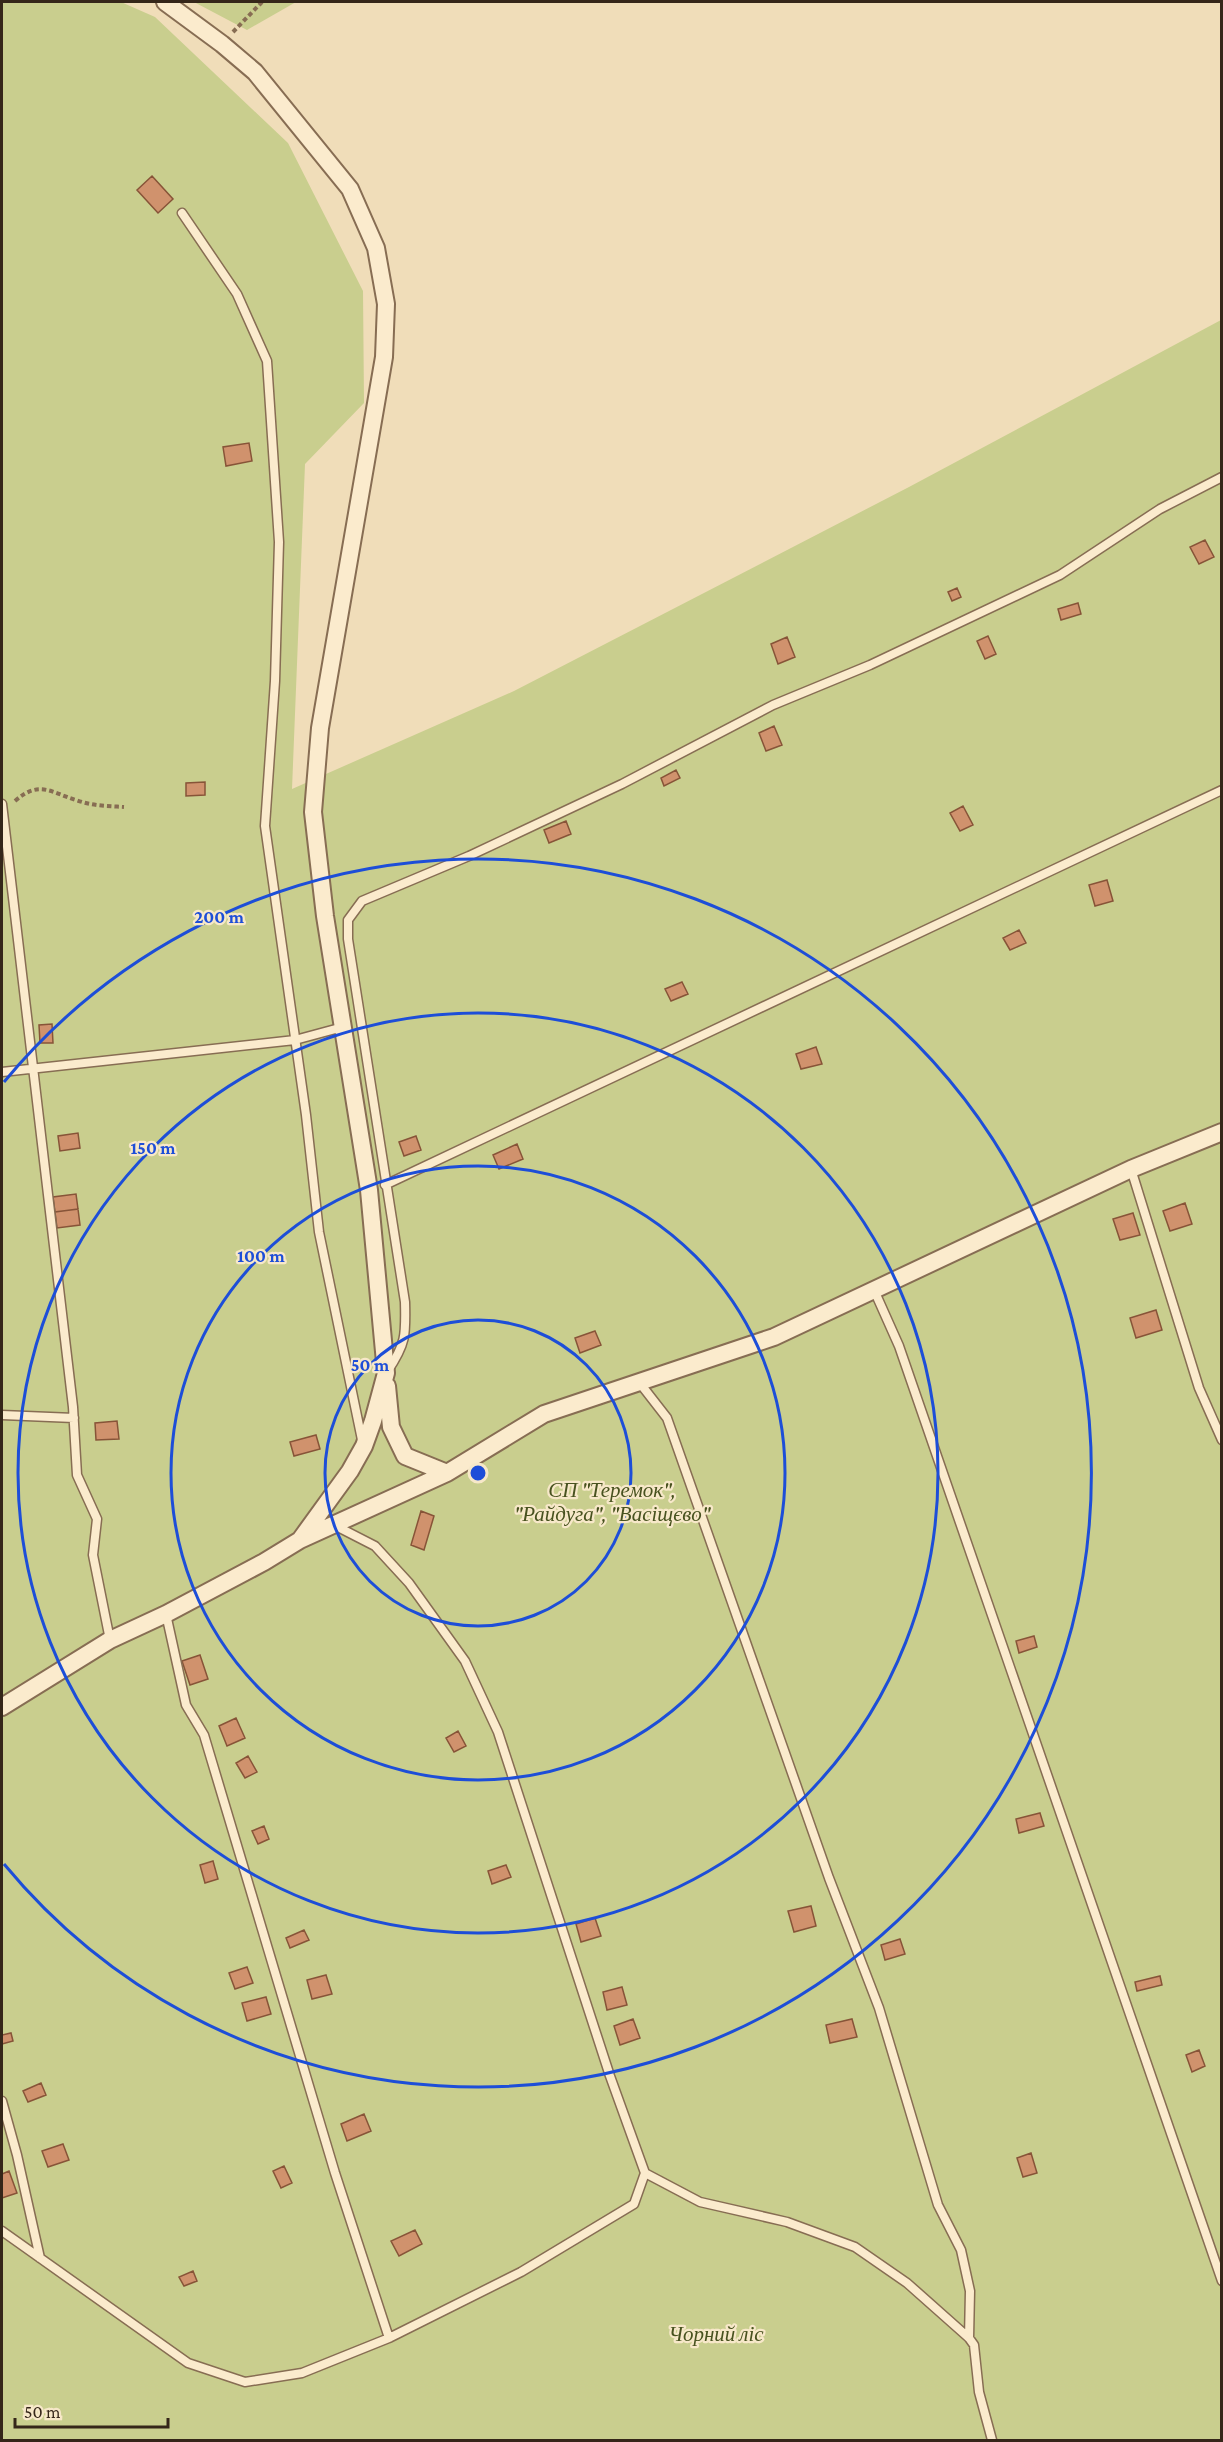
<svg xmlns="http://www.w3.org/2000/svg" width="1223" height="2442" font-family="'Crimson Pro',serif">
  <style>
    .green { fill: #c9ce8e }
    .building { fill: #d0926d; stroke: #875438; stroke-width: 1.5 }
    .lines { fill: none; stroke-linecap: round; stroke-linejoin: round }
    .lane-casing { stroke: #876d53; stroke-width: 11 }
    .street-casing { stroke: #876d53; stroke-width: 20 }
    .path { stroke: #876d53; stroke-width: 4; stroke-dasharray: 4.5 3; stroke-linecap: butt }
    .lane { stroke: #fbebcd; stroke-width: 8 }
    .street { stroke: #fbebcd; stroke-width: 16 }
    .ring { fill: none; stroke: #1d4ed8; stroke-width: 3 }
    .labels { text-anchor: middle; stroke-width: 4.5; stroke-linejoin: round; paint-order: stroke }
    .park-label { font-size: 21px; font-style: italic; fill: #48521f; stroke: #f7e8c9 }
    .centre { fill: #1d4ed8; stroke: #f7e8c9; stroke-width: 3 }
    .ring-label { font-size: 18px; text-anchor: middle; font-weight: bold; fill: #1d4ed8; stroke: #f7e8c9; stroke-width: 4.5; stroke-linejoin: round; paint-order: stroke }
  </style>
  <rect width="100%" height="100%" fill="#f0ddb9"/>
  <path class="green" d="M2 2H121L155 17 288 143 363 291 364 403 305 464 292 789 514 691 909 487 1221 320V2440H2Z
    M194 2H296L247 30Z"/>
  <path class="building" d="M152 176 173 199 158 213 137 190Z
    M249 443 252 461 226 466 223 447Z
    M1205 540 1214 557 1199 564 1190 547Z
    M957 588 961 597 952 601 948 592Z
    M1078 603 1081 614 1061 620 1058 609Z
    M988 636 996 654 985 659 977 641Z
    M787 637 795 657 778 664 771 644Z
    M774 726 782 745 766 751 759 733Z
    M676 770 680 778 664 786 661 778Z
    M205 782V795L186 796V783Z
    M963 806 973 825 960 831 950 813Z
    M566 821 571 834 549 843 544 830Z
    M1107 880 1113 901 1095 906 1089 885Z
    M1019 930 1026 943 1010 950 1003 938Z
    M682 982 688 994 671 1001 665 989Z
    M52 1024 53 1043H40L39 1025Z
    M816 1047 822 1064 801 1069 796 1054Z
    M78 1133 80 1148 60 1151 58 1136Z
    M416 1136 421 1150 404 1156 399 1142Z
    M517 1144 523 1159 499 1169 493 1155Z
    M76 1194 78 1209 55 1212 53 1197Z
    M1185 1203 1192 1224 1170 1231 1163 1211Z
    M78 1209 80 1225 57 1228 55 1212Z
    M1133 1213 1140 1235 1120 1240 1113 1219Z
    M1156 1310 1162 1330 1136 1338 1130 1318Z
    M595 1331 601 1345 580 1353 575 1338Z
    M117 1421 119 1439 96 1440 95 1423Z
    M316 1435 320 1449 294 1456 290 1442Z
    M421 1511 434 1516 424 1550 411 1545Z
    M1034 1636 1037 1647 1019 1653 1016 1641Z
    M200 1655 208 1679 190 1685 182 1661Z
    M236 1718 245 1738 227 1746 219 1726Z
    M458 1731 466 1746 454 1752 446 1738Z
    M248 1756 257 1772 245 1778 236 1763Z
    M1040 1813 1044 1826 1019 1833 1016 1819Z
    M264 1826 269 1839 258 1844 252 1831Z
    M213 1861 218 1879 205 1883 200 1865Z
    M506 1865 511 1877 492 1884 488 1871Z
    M811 1906 816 1926 794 1932 788 1911Z
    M595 1918 601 1936 581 1942 576 1924Z
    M304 1930 309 1940 290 1948 286 1938Z
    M900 1939 905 1954 885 1960 881 1945Z
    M247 1967 253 1983 235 1989 229 1973Z
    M326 1975 332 1994 312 1999 307 1980Z
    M1160 1976 1162 1985 1137 1991 1135 1982Z
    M622 1987 627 2005 607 2010 603 1992Z
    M266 1997 271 2014 247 2021 242 2003Z
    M633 2019 640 2038 620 2045 614 2026Z
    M852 2019 857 2037 830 2043 826 2025Z
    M11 2033 13 2041 2 2044V2035Z
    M1199 2050 1205 2066 1192 2072 1186 2055Z
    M41 2083 46 2095 28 2102 23 2091Z
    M364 2114 371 2131 347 2141 341 2124Z
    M63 2144 69 2160 48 2167 42 2151Z
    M1031 2153 1037 2173 1023 2177 1017 2158Z
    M284 2166 292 2183 281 2188 273 2171Z
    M9 2171 17 2193 2 2198V2174Z
    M415 2230 422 2244 399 2256 391 2241Z
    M193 2271 197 2281 184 2286 179 2277Z"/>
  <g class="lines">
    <defs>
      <path id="lane" d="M182 213 237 294 267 361 279 542 275 681 265 826 306 1115 319 1232 362 1440
        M2 804 73 1407 77 1475 97 1519 93 1555 110 1640
        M2 1072 295 1040 343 1027
        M1131 1169 1199 1388 1222 1440
        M385 1185 1222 790
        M874 1290 899 1346 1222 2281
        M387 1372C406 1344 406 1335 405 1302L348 939V920L362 901 469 856 622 784 773 705 870 665 1060 575 1160 509 1222 477
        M639 1382 667 1418 829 1878 879 2008 938 2205 961 2250 970 2291 969 2338
        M2 1415 74 1418
        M334 1525 375 1546 409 1583 465 1661 498 1732 610 2076 645 2173 700 2202 787 2222 855 2247 907 2283 969 2338 974 2345 979 2392 992 2440
        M166 1614 186 1705 204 1735 335 2173 389 2338
        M2 2101 17 2155 40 2258
        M2 2231 188 2363 245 2382 302 2373 389 2338 521 2272 634 2204 645 2173"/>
      <path id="street" d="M165 2 222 44 255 72 350 189 376 248 386 304 384 357 320 728 313 812 325 916 369 1190 386 1373 373 1421 364 1446 350 1471 300 1540
        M387 1386 391 1427 405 1456 447 1473
        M2 1707 110 1640 166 1614 264 1562 300 1540 447 1473 544 1414 774 1337 1131 1169 1222 1132"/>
    </defs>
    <use href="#lane" class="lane-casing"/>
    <use href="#street" class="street-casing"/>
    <path class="path" d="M233 32 262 2
      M15 801C39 780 50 792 76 800 92 806 108 806 124 807"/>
    <use href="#lane" class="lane"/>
    <use href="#street" class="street"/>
  </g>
  <g class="ring">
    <circle cx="478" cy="1473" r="153"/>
    <circle cx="478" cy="1473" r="307"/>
    <circle cx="478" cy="1473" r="460"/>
    <path d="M4 1082A614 614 0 1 1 4 1864"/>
  </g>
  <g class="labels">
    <g class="park-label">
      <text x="612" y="1497">СП "Теремок",<tspan x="612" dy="24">"Райдуга", "Васіщєво"</tspan></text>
      <text x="716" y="2341">Чорний ліс</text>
    </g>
  </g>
  <circle cx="478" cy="1473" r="9" class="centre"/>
  <g class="ring-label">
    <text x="219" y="923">200 m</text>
    <text x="153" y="1154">150 m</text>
    <text x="261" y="1262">100 m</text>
    <text x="370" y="1371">50 m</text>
  </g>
  <rect width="1223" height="2442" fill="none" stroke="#352619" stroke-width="6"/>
  <path d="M15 2418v9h153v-9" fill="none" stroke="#352619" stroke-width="3"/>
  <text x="24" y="2418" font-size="18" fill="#352619" stroke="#f7e8c9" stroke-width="4.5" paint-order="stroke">50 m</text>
</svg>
